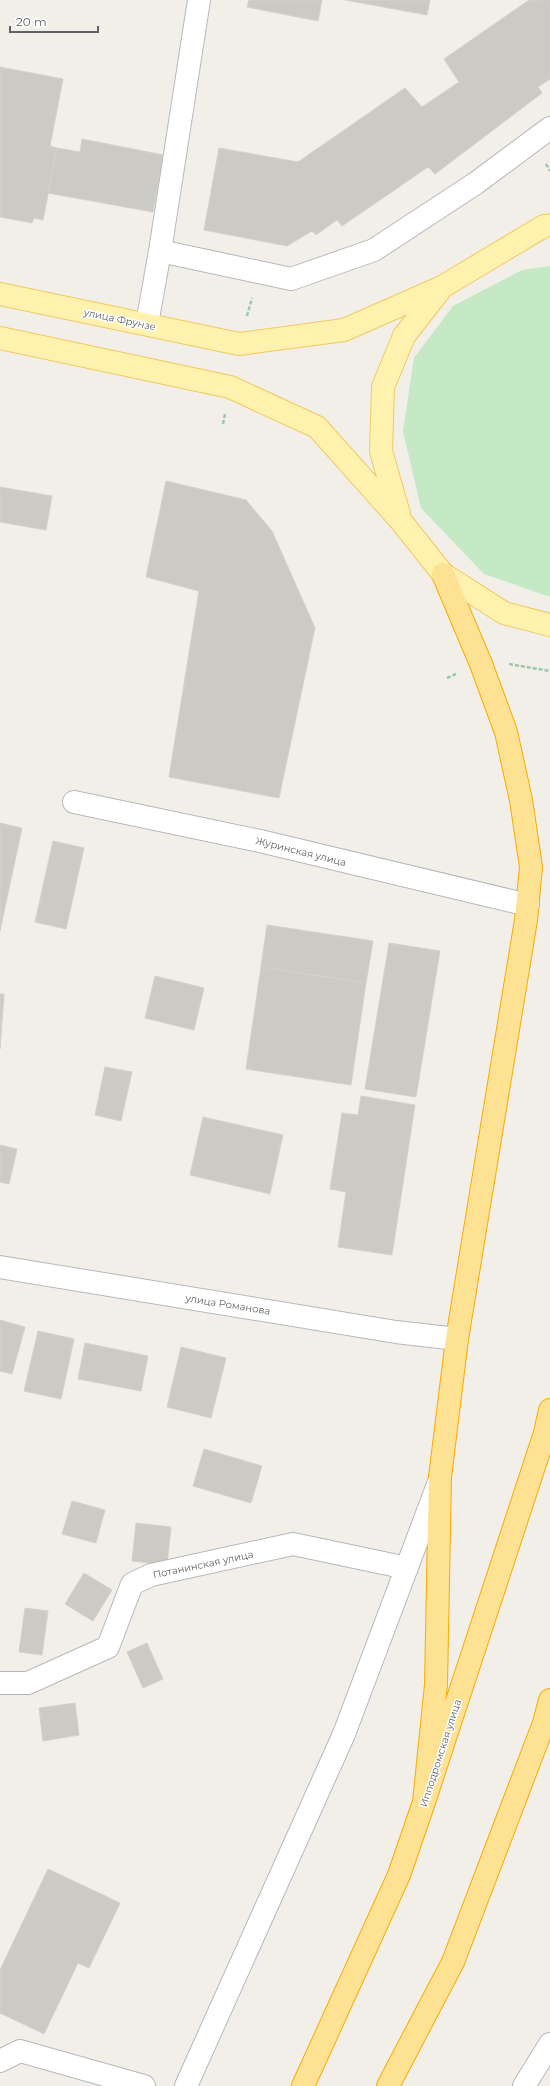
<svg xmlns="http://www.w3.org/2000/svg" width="550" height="2086" font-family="Montserrat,sans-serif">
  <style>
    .green { fill: #c5e8c5 }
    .building { fill: #cccac5; stroke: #d6d1c6 }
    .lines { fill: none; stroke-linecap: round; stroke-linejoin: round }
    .minor-casing { stroke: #b5b8bc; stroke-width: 24 }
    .major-casing { stroke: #f2c960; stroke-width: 24 }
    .highway-casing { stroke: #f9ab00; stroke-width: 24 }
    .path { stroke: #9cc7a9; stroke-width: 2.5; stroke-dasharray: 4 2; stroke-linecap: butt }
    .minor { stroke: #fff; stroke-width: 22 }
    .major { stroke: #fff2af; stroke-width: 22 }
    .highway { stroke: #fde293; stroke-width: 22 }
    .labels { text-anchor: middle; stroke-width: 3; stroke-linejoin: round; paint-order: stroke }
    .street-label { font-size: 10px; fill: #5f6368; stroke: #fff }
  </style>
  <rect width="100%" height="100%" fill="#f1efe8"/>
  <path class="green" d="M550 266V597L484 574 421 508 403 431 414 358 453 306 522 270Z"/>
  <path class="building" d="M249 0H322L318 21 247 7Z
    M345 0H430L427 15Z
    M529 0H550V79L538 87 542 93 435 174 428 167 342 226 337 220 316 235 312 231 287 246 204 230 219 148 298 162 405 88 422 107 459 82 444 59Z
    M0 67 63 79 50 146 57 148 43 220 34 218 32 223 0 217Z
    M82 139 163 155 153 212 48 193 57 148 80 152Z
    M166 481 246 500 272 531 315 628 279 798 169 777 199 591 146 577Z
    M0 487 52 496 46 530 0 522Z
    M0 823 22 828 0 931Z
    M53 841 84 848 66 929 35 922Z
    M267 925 373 941 366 983 261 967Z
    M389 943 440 951 416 1097 365 1089Z
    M261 967 366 983 351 1085 246 1069Z
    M155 976 204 988 194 1030 145 1018Z
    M0 994H4L0 1049Z
    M105 1067 132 1072 121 1121 95 1115Z
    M361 1096 415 1105 392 1255 338 1247 346 1192 330 1189 342 1113 358 1115Z
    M203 1117 283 1135 270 1194 190 1175Z
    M0 1145 17 1149 9 1184 0 1182Z
    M0 1320 25 1327 12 1374 0 1371Z
    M38 1331 74 1339 61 1399 24 1391Z
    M85 1343 148 1356 141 1391 78 1379Z
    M181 1347 226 1358 211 1418 167 1407Z
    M204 1449 262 1466 251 1503 193 1486Z
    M72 1501 105 1510 96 1543 62 1534Z
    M136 1523 171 1527 167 1565 132 1561Z
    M84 1573 112 1590 93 1621 65 1604Z
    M25 1608 48 1611 42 1655 19 1652Z
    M147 1643 163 1679 143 1688 127 1652Z
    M75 1703 79 1735 43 1741 39 1708Z
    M48 1869 120 1903 89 1968 78 1963 44 2034 0 2013V1970Z"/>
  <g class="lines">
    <defs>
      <path id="minor" d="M160 251 291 279 374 250 476 183 550 128
        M147 324 160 251 199 0
        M74 802 260 841 528 905
        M0 1267 396 1332 457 1339
        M0 1683H28L108 1647 132 1584 151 1575 293 1544 407 1568
        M0 2061 20 2051 144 2086
        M186 2086 344 1734 439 1482
        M524 2086 550 2044"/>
      <path id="major" d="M0 294 239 344 344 330 442 287 544 226 550 225
        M0 338 230 387 317 427 400 520 443 574 504 613 550 625
        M399 514 381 451 383 387 404 336 440 290"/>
      <path id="highway" d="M424 1802 436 1685 440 1477 457 1339 526 920 531 867 521 800 506 732 481 664 443 574
        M303 2086 399 1875 424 1802 545 1433 550 1410
        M388 2086 453 1962 544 1723 550 1700"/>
    </defs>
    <use href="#minor" class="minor-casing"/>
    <use href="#major" class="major-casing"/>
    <use href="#highway" class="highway-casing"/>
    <path class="path" d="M546 164 550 171
      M247 316 252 298
      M223 424 225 414
      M509 664 550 671
      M447 678 456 674"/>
    <use href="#minor" class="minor"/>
    <use href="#major" class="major"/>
    <use href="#highway" class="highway"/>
  </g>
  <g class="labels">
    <g class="street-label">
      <text transform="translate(120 319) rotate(12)" y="4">улица Фрунзе</text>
      <text transform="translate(301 851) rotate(14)" y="4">Журинская улица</text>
      <text transform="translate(228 1304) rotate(9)" y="4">улица Романова</text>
      <text transform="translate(203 1564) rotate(-12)" y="4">Потанинская улица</text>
      <text transform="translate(440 1753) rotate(-72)" y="4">Ипподромская улица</text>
    </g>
  </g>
  <path d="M10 26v6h88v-6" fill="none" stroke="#5f6368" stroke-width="2"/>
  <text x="16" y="26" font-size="12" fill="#5f6368" stroke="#ffffff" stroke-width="3" paint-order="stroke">20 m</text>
</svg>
